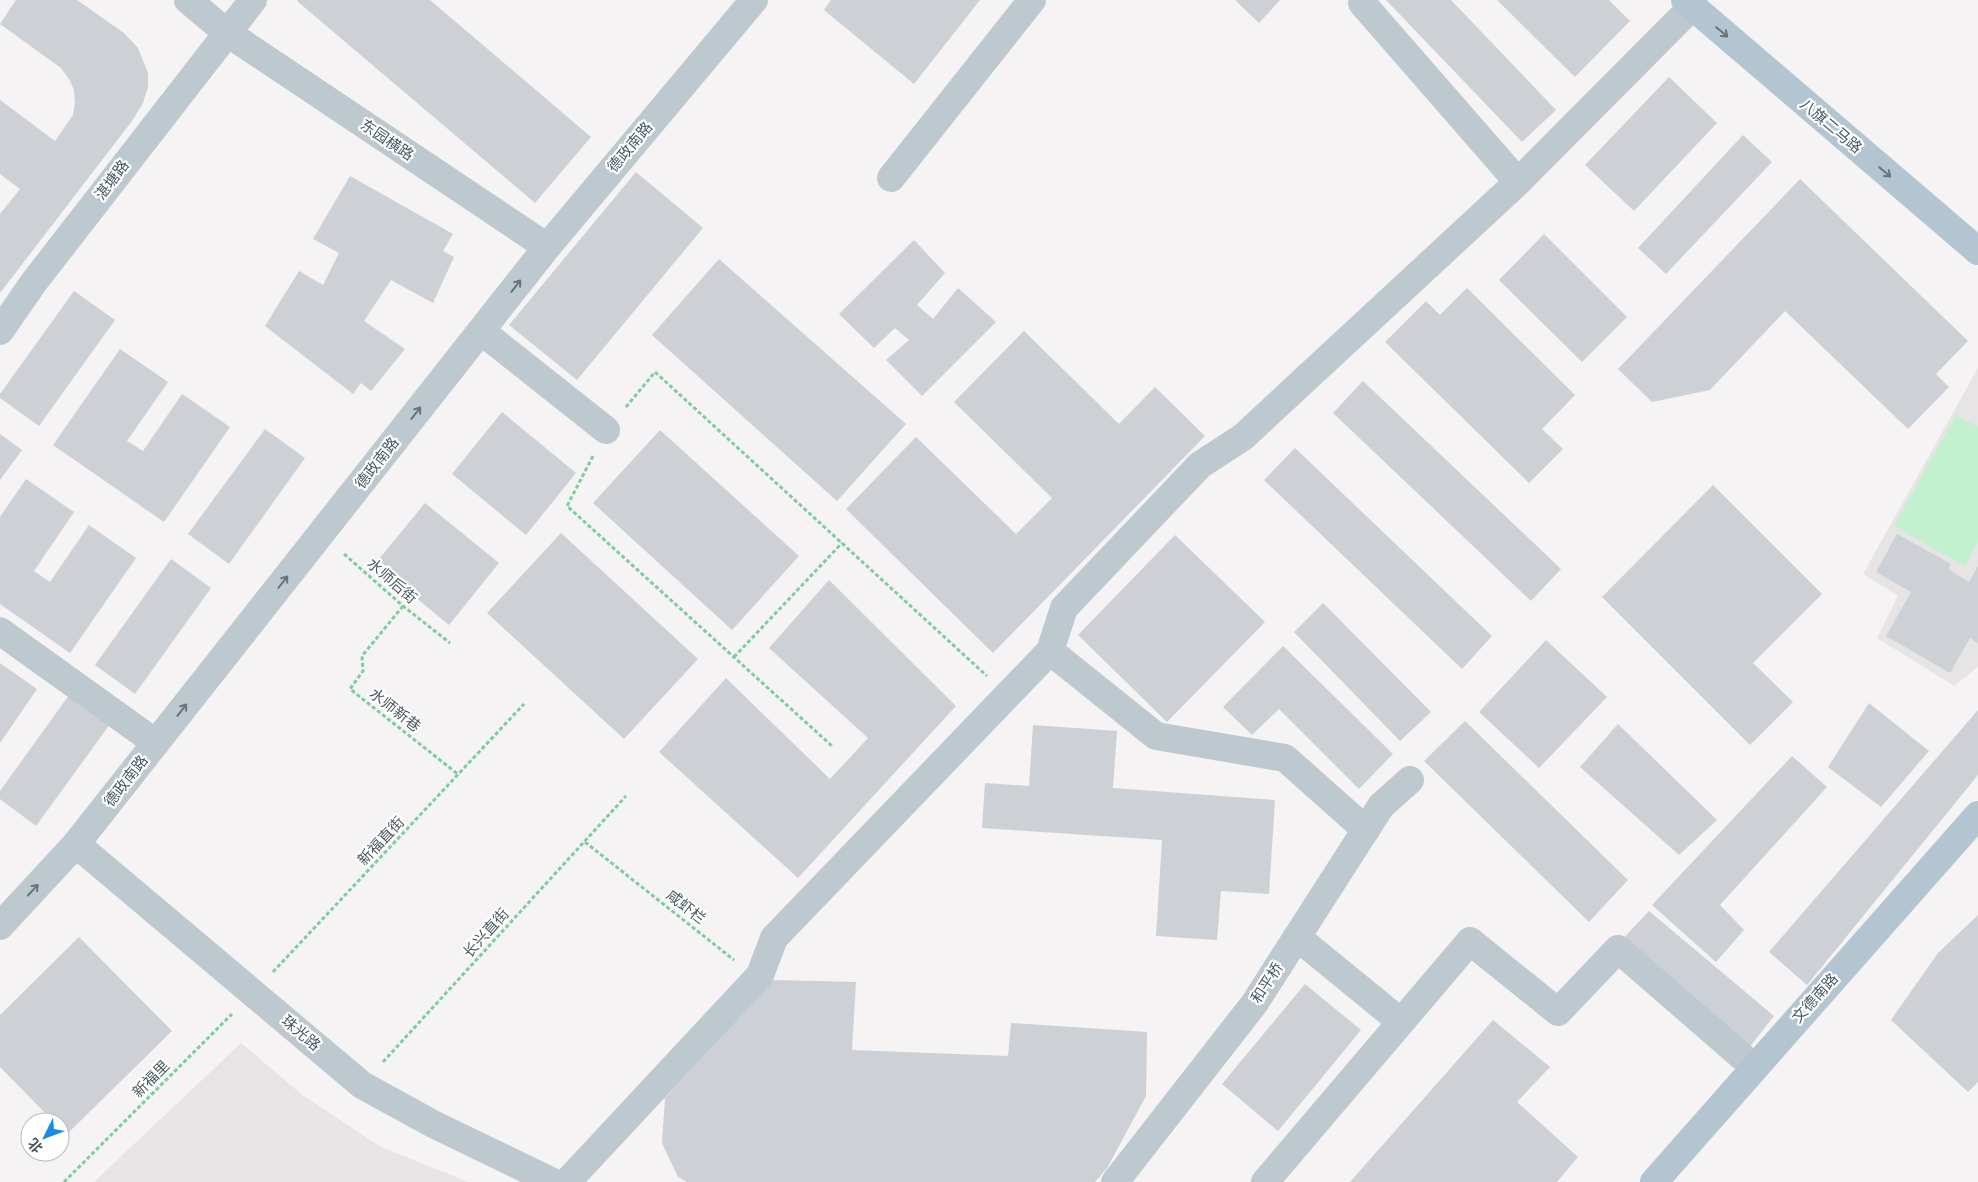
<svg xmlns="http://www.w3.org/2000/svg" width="1978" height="1182" font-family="Quicksand,'Noto Sans SC',sans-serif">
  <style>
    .education { fill: #e6e4e5 }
    .grass { fill: #c3f1d0 }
    .building { fill: #cdd0d5 }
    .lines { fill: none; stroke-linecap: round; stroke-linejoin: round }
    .path { stroke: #7acf9c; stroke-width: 3; stroke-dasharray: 4 2.5; stroke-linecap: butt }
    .minor { stroke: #bec8cf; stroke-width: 28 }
    .major { stroke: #b3c5d1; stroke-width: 28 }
    .oneway { stroke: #64737c }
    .oneway2 { stroke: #67747c }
    .labels { text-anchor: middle; stroke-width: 4.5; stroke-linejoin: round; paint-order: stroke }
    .street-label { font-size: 15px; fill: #4a5860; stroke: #fff }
  </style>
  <rect width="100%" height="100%" fill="#f5f3f3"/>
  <path class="education" d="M1978 368V667L1954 686 1877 638 1898 596 1863 574Z
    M241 1043 301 1094 379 1146 468 1182H94Z"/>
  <path class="grass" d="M1956 415 1978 427V542L1965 566 1894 526Z"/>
  <path class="building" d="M16 0H77L124 33 138 48 148 73V87L143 103 132 121 0 293V214L20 189 0 174V100L55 141 73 115 75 103 74 90 69 79 61 68 0 24Z
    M298 0H430L591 137 535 203 297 1Z
    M831 0H980L914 84 824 10Z
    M1235 0H1280L1259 23Z
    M1386 0H1451L1556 110 1522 142Z
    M1497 0H1609L1630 21 1575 77Z
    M1669 77 1717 123 1634 211 1585 165Z
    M1743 135 1772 162 1666 274 1638 248Z
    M636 172 703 228 577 380 509 325Z
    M350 176 453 234 443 251 454 257 433 303 391 280 364 321 405 349 371 391 361 383 353 394 265 326 299 271 323 285 339 253 313 239Z
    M1800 179 1968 341 1936 374 1949 387 1908 429 1785 311 1710 390 1652 402 1618 369Z
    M1544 234 1627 317 1582 362 1499 280Z
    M914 240 945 273 917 305 933 319 958 288 996 322 922 396 886 360 909 340 895 328 874 348 839 314Z
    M719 259 906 424 837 501 652 335Z
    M1467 288 1575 395 1542 429 1563 449 1529 483 1385 342 1426 301 1440 315Z
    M74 291 115 320 39 426 0 398V394Z
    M1024 331 1119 424 1155 387 1205 436 993 653 846 509 916 437 1016 534 1052 498 954 402Z
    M120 349 168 382 127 441 143 451 182 394 230 427 164 522 53 445Z
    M1363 381 1561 569 1531 601 1333 413Z
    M502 412 576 473 526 535 452 474Z
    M265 429 305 458 229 564 188 534Z
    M660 430 799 556 732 630 593 503Z
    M0 434 22 450 0 480Z
    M1295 448 1492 636 1462 669 1264 480Z
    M26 479 74 512 34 571 50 582 89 525 136 558 70 653 0 604V517Z
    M1713 485 1822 594 1753 663 1793 702 1750 745 1602 597Z
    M425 503 499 563 449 625 375 564Z
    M561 533 698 659 624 739 487 613Z
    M1897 534 1951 564 1948 569 1969 582 1978 566V643L1970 638 1950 673 1886 636 1911 592 1876 572Z
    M1175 535 1265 622 1167 722 1078 635Z
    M171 559 211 588 135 694 95 665Z
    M829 580 956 706 798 878 659 752 726 678 830 779 868 738 769 648Z
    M1323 603 1431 712 1400 741 1294 632Z
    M1546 640 1607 697 1539 768 1479 712Z
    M1283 646 1393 754 1359 789 1279 709 1252 735 1223 707Z
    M0 663 37 689 0 743Z
    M72 691 113 720 36 826 0 799V791Z
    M1869 703 1929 751 1881 807 1828 767Z
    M1978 710V775L1807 985 1769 952Z
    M1465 721 1628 880 1589 922 1424 761Z
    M1618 724 1717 820 1679 855 1580 767Z
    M1033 725 1117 731 1113 788 1275 800 1269 894 1221 891 1217 940 1156 936 1162 840 982 828 985 783 1029 786Z
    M1792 756 1827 787 1720 905 1744 930 1716 962 1652 905Z
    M1649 911 1774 1016 1748 1049 1619 943Z
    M1978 915V1082L1968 1092 1891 1020 1938 953Z
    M79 937 172 1031 66 1135 60 1128V1122H54L0 1067V1015Z
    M773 980 856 982 852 1050 1008 1056 1011 1023 1147 1032 1146 1096 1107 1168 1095 1182H687L678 1177 662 1143 665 1098Z
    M1305 984 1361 1030 1278 1131 1222 1084Z
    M1493 1020 1550 1067 1517 1102 1578 1157 1557 1182H1350Z"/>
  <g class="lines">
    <path class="path" d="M626 407 655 372 987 676
      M593 456 567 506 832 746
      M344 554 403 606 450 643
      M403 606 362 656 363 671 350 689 459 775
      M734 657 842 543
      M585 842 734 960
      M273 972 524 704
      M383 1062 626 796
      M64 1182 232 1014"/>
    <path class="minor" d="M188 0 226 32 547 247
      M1364 0 1362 3 1518 182
      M891 178 1032 0
      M0 331 34 282 253 0
      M481 331 606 430
      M0 631 156 743
      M1050 651 1156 736 1285 758 1366 830
      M76 844 362 1085 433 1124 553 1182
      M0 926 76 844 547 247 754 0
      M1297 937 1401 1022
      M567 1182 760 975 774 938 1050 651 1064 608 1200 465 1243 437 1518 182 1692 7
      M1115 1182 1254 1004 1381 806 1410 780
      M1265 1182 1470 941 1558 1012 1618 949 1754 1067"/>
    <path class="major" d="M1685 0 1978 251
      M1654 1182 1978 815"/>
  </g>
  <defs><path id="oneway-shaft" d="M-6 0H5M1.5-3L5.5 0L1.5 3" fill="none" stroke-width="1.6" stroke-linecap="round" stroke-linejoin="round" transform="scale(1.25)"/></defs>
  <g class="oneway">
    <use href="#oneway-shaft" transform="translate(1722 32) rotate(40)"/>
    <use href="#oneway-shaft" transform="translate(1885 172) rotate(40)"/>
  </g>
  <g class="oneway2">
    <use href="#oneway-shaft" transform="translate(516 286) rotate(-52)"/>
    <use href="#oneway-shaft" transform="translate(416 413) rotate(-52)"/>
    <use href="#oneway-shaft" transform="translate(283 582) rotate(-52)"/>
    <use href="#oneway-shaft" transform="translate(182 710) rotate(-52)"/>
    <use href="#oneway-shaft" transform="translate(33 890) rotate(-47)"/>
  </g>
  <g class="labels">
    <g class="street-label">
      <text transform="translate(1831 126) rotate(40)" y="5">八旗二马路</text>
      <text transform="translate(387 140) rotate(34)" y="5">东园横路</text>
      <text transform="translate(630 147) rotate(-50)" y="5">德政南路</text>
      <text transform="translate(112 180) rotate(-53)" y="5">湛塘路</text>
      <text transform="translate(377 463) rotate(-52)" y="5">德政南路</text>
      <text transform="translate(392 581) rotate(41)" y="5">水师后街</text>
      <text transform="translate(395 710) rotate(38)" y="5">水师新巷</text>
      <text transform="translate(126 781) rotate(-52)" y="5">德政南路</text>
      <text transform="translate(381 841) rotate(-47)" y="5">新福直街</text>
      <text transform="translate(686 907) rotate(38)" y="5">咸虾栏</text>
      <text transform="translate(486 933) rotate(-48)" y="5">长兴直街</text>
      <text transform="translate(1267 983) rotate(-57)" y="5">和平桥</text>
      <text transform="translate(1815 998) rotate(-48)" y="5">文德南路</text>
      <text transform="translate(301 1033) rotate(40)" y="5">珠光路</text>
      <text transform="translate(151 1079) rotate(-45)" y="5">新福里</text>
    </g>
  </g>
  <g transform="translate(45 1137) rotate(228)"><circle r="24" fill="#ffffff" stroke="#b7bcbf"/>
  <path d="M0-4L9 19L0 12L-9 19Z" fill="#1a89e7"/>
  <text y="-8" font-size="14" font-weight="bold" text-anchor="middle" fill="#4a5860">北</text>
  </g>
</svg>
